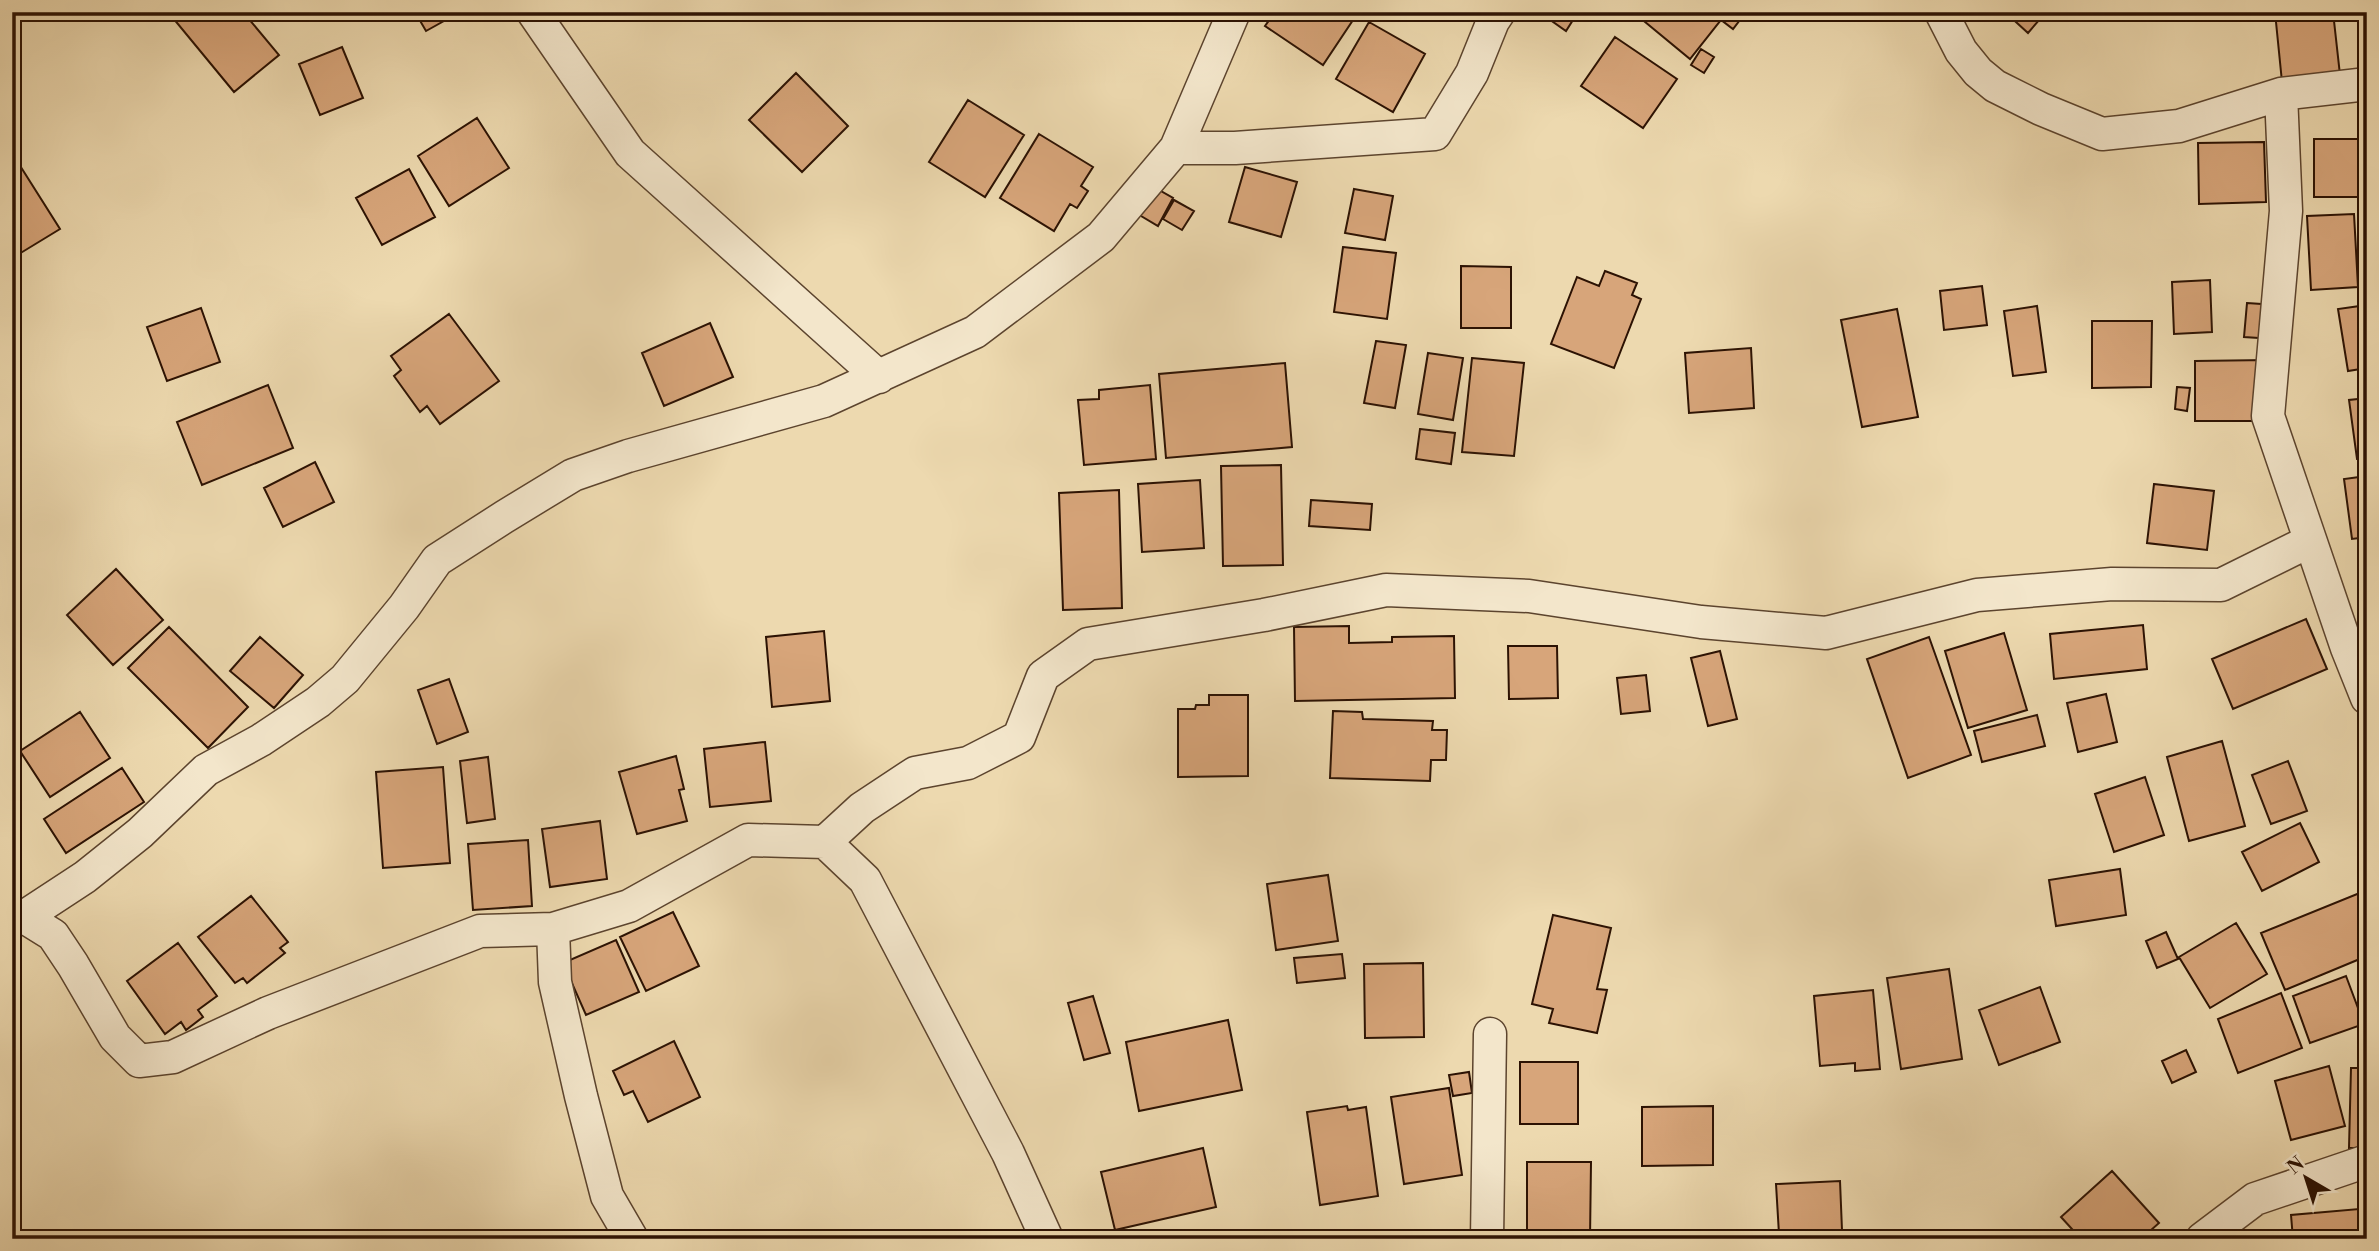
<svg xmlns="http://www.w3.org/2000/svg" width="2379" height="1251" font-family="'Libre Bodoni',serif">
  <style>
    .building { fill: #d7a57a; stroke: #2c1203; stroke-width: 2 }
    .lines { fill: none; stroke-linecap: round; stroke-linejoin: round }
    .minor-casing { stroke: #5c442e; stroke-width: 35 }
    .minor { stroke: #f3e6cb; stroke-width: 32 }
  </style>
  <rect width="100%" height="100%" fill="#edd9af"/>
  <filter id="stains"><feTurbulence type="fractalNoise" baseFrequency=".00286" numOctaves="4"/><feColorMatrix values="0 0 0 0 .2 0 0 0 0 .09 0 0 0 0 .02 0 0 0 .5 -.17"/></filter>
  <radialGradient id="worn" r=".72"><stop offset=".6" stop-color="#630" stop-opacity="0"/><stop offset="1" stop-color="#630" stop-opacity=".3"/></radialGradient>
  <path class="building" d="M168 12H243L279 55 234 92Z
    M415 12H460L426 31Z
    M1275 12H1347L1355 17 1323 65 1265 26Z
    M1539 12H1578L1566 31Z
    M1633 12H1746L1733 29 1721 20 1690 59Z
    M2005 12H2046L2028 33Z
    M2275 12H2333L2340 75 2282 82Z
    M1369 22 1425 54 1393 112 1336 79Z
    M1615 37 1677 79 1643 128 1581 86Z
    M342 47 363 98 320 115 299 64Z
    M1701 49 1714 57 1704 73 1691 65Z
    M796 73 848 126 802 172 749 120Z
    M968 100 1024 135 985 197 929 162Z
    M477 118 509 168 449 206 418 156Z
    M1039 134 1093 167 1081 186 1088 191 1077 208 1070 204 1054 231 1000 198Z
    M2314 139H2367V197H2314Z
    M2264 142 2266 202 2199 204 2198 143Z
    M12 153 60 229 19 254 12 243Z
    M1245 167 1297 182 1281 237 1229 222Z
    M409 169 435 217 382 245 356 198Z
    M1152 186 1173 198 1158 226 1136 213Z
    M1354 189 1393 196 1385 240 1345 233Z
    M1174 200 1194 211 1182 230 1163 219Z
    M2354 214 2358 287 2311 290 2307 216Z
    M1343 247 1396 253 1387 319 1334 312Z
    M1461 266 1511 267V328H1461Z
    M1605 271 1637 283 1632 295 1641 299 1614 368 1551 344 1577 277 1599 286Z
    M2210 280 2212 332 2174 334 2172 282Z
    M1982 286 1987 325 1944 330 1940 291Z
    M2247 303 2276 305 2274 339 2244 337Z
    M2367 305V368L2348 371 2338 309Z
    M2037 306 2046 372 2013 376 2004 311Z
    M201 308 220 362 167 381 147 327Z
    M1897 309 1918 417 1862 427 1841 320Z
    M449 314 499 381 440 424 427 406 420 412 394 376 401 370 391 356Z
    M2092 321H2152L2151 387 2092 388Z
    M710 323 733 377 664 406 642 353Z
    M1376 341 1406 345 1395 408 1364 403Z
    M1751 348 1754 408 1689 413 1685 353Z
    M1428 353 1463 358 1453 420 1418 414Z
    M1472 358 1524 363 1514 456 1462 452Z
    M2267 360V421H2195V361Z
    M1285 363 1292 447 1166 458 1159 374Z
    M268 385 293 448 202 485 177 422Z
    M1150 385 1156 459 1084 465 1078 400 1099 399V390Z
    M2177 387 2190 388 2187 411 2175 409Z
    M2367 398V458L2357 459 2349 400Z
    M1420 429 1455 433 1451 464 1416 459Z
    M315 462 334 502 283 527 264 488Z
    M1281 465 1283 565 1223 566 1221 466Z
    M2367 476V537L2352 539 2344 479Z
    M1200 480 1204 548 1142 552 1138 484Z
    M2154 484 2214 491 2207 550 2147 543Z
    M1119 490 1122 608 1063 610 1059 493Z
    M1311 500 1372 504 1370 530 1309 526Z
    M116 569 163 620 113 665 67 615Z
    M2306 619 2327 669 2233 709 2212 659Z
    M2143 625 2147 669 2054 679 2050 634Z
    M1349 626V643L1392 642V637L1454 636 1455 698 1295 701 1294 627Z
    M169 627 248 707 208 748 128 668Z
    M824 631 830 701 772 707 766 637Z
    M2004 633 2027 710 1968 728 1945 651Z
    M260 637 303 675 274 708 230 671Z
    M1929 637 1971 755 1908 778 1867 659Z
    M1508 646H1557L1558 698 1509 699Z
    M1720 651 1737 719 1708 726 1691 658Z
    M1646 675 1650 711 1621 714 1617 678Z
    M449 679 468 732 437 744 418 690Z
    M2106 694 2117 742 2078 752 2067 703Z
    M1209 695H1248V776L1178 777V709H1195L1196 705H1209Z
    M1333 711 1362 712 1363 719 1433 721 1432 730H1447L1446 760H1431L1430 781 1330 778Z
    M80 712 110 758 50 797 20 751Z
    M2037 715 2045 746 1982 762 1974 731Z
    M2222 741 2245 826 2189 841 2167 757Z
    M765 742 771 801 710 807 704 749Z
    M676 756 684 789 679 790 687 821 637 834 619 772Z
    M488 757 495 819 467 823 460 761Z
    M2288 761 2307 811 2271 824 2252 775Z
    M443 767 450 863 383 868 376 772Z
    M122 768 144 802 66 853 44 819Z
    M2145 777 2164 835 2114 852 2095 794Z
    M600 821 607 879 550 887 542 829Z
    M2300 823 2319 862 2262 891 2242 852Z
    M528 840 532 906 473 910 468 844Z
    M2120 869 2126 915 2056 926 2049 880Z
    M1328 875 1338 941 1276 950 1267 884Z
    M2367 890V956L2285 990 2261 933Z
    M251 896 288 942 280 948 285 953 247 983 243 978 235 983 198 937Z
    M673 912 699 966 646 991 620 937Z
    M1553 915 1611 928 1597 989 1607 990 1597 1033 1549 1023 1553 1009 1532 1004Z
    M2236 923 2267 974 2210 1008 2179 957Z
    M2166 932 2178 959 2157 968 2146 941Z
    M616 940 639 992 586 1015 563 963Z
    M178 943 217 996 198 1010 203 1017 186 1030 181 1022 165 1034 127 981Z
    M1342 954 1345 978 1297 983 1294 958Z
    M1423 963 1424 1037 1365 1038 1364 964Z
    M1949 969 1962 1059 1901 1069 1887 978Z
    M2346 976 2364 1024 2310 1043 2293 996Z
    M2040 987 2060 1042 1999 1065 1979 1010Z
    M1873 990 1880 1069 1855 1071V1063L1820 1066 1814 996Z
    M2281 993 2302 1048 2238 1073 2218 1019Z
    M1093 996 1110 1053 1084 1060 1068 1003Z
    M1228 1020 1242 1090 1139 1111 1126 1042Z
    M674 1041 700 1097 648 1122 633 1091 624 1095 613 1071Z
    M2186 1050 2196 1072 2172 1083 2162 1061Z
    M1520 1062H1578V1124H1520Z
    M2329 1066 2345 1126 2291 1140 2275 1081Z
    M2351 1068H2367V1148H2349Z
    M1469 1072 1472 1093 1453 1096 1449 1075Z
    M1449 1088 1462 1175 1404 1184 1391 1097Z
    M1347 1106 1348 1110 1366 1107 1378 1196 1320 1205 1307 1112Z
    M1713 1106V1165L1642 1166V1107Z
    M1203 1148 1216 1207 1115 1230 1101 1172Z
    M1527 1162H1591L1590 1239H1527Z
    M2112 1171 2159 1223 2141 1239H2081L2061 1217Z
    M1840 1181 1842 1230 1779 1234 1776 1184Z
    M2359 1209 2362 1239H2293L2291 1215Z"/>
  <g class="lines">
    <defs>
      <path id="minor" d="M533 12 630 153 879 377
        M1941 12 1961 51 1978 72 1995 86 2041 109 2102 134 2179 126 2281 94 2367 84
        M2281 94 2286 211 2268 416 2347 648 2367 698
        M1176 148 1234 12
        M825 842 862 808 915 773 968 763 1019 737 1043 676 1088 644 1264 615 1386 590 1529 596 1701 622 1826 633 1977 595 2112 584 2221 585 2310 541
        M24 917 85 877 140 833 206 770 261 740 318 702 345 679 404 607 437 560 504 517 573 475 628 456 824 401 975 332 1101 237 1176 148H1235L1435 134 1472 73 1493 21 1499 12
        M12 921 24 917 53 935 73 965 115 1037 139 1061 173 1057 268 1013 480 931 553 929 629 906 748 840 825 842 865 880 1008 1153 1047 1239
        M553 929 555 982 581 1096 607 1196 632 1239
        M1487 1239 1490 1034
        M2202 1239 2255 1199 2367 1161"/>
    </defs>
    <use href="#minor" class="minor-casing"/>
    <use href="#minor" class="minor"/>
  </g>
  <rect width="2379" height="1251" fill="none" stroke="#edd9af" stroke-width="42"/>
  <rect x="14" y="14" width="2351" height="1223" fill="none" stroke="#2c1203" stroke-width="3.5"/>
  <rect x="21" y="21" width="2337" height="1209" fill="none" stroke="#2c1203" stroke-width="2"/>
  <g transform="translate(2306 1178) rotate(321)" stroke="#f3e6cb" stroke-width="5" paint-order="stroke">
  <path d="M0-5L12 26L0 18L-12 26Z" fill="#2c1203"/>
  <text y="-10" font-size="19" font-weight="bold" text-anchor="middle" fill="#2c1203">N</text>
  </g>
  <rect width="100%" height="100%" filter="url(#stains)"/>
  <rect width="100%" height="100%" fill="url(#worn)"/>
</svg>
